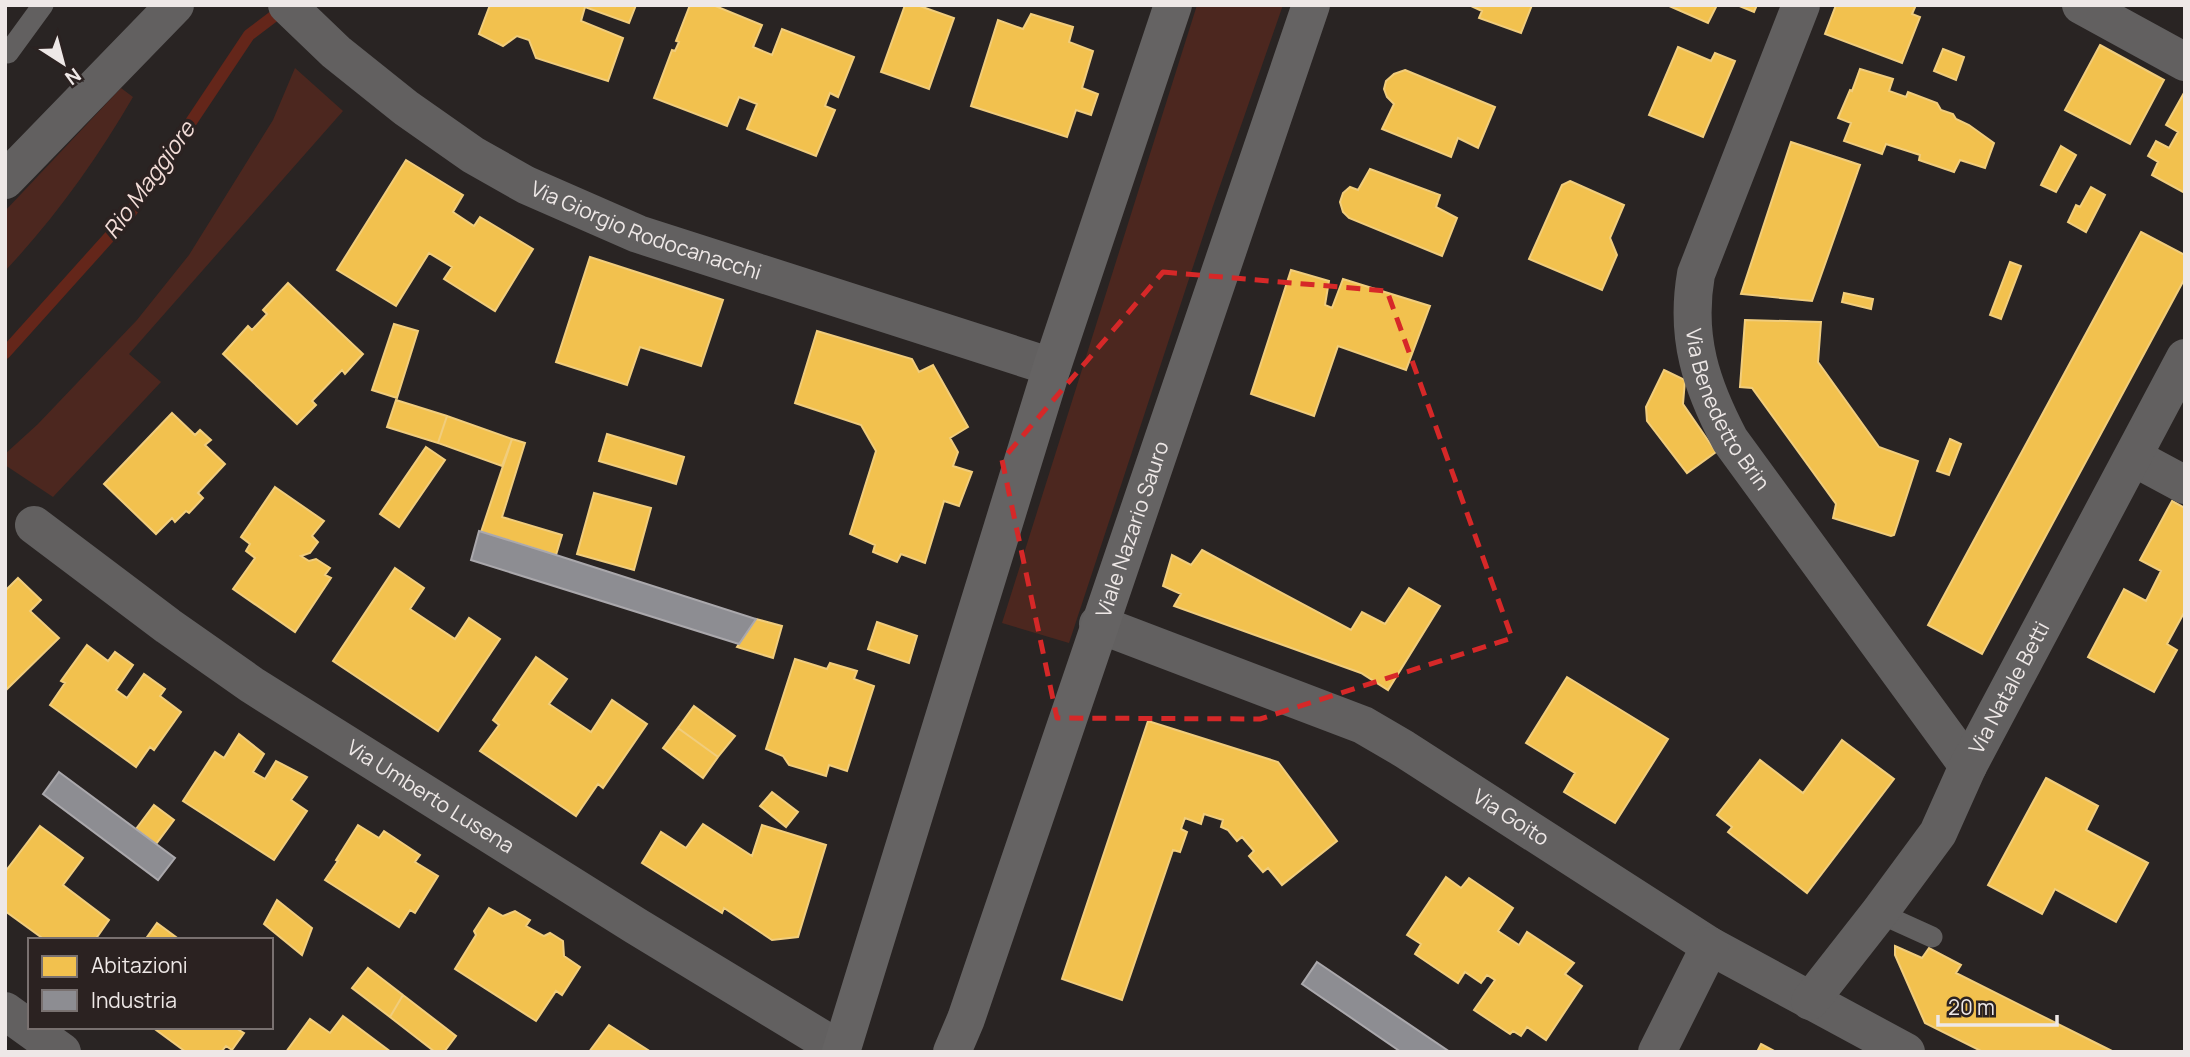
<svg xmlns="http://www.w3.org/2000/svg" width="2190" height="1057" font-family="Manrope,sans-serif">
  <style>
    .green { fill: #4c271f }
    .homes { fill: #f2c14e; stroke: #f1cd7c; stroke-width: 2 }
    .industry { fill: #8d8d92; stroke: #aaa8ac; stroke-width: 2 }
    .lines { fill: none; stroke-linecap: round; stroke-linejoin: round }
    .stream { stroke: #64261a; stroke-width: 12 }
    .service { stroke: #626060; stroke-width: 21 }
    .minor { stroke: #626060; stroke-width: 38 }
    .secondary { stroke: #656363; stroke-width: 38 }
    .marked { fill: none; stroke: #d62828; stroke-width: 5; stroke-dasharray: 14 9; stroke-linejoin: round }
    .labels { text-anchor: middle; stroke-width: 7; stroke-linejoin: round; paint-order: stroke }
    .street-label { font-size: 21px; fill: #eee8e7; stroke: #2b2221 }
    .water-label { font-size: 23px; font-style: italic; fill: #f3ddd8; stroke: #2b2221 }
  </style>
  <rect width="100%" height="100%" fill="#292423"/>
  <path class="green" d="M1197 5H1283L1213 206 1069 643 1002 623Z
    M295 68 343 111 129 354 161 382 53 497 5 465V454L38 424 137 320 189 255 273 120Z
    M121 88 133 97C97 159 54 219 5 271V211Z"/>
  <path class="homes" d="M490 5H636L629 23 585 7 581 21 623 38 608 81 536 58 529 40 517 36 503 46 479 34Z
    M690 5H713L762 25 753 47 772 55 782 29 854 57 838 97 830 93 825 106 835 110 816 156 747 129 757 104 739 97 727 126 654 98 672 50 675 51 679 42 676 41Z
    M905 5H917L954 18 929 89 881 72Z
    M1469 5H1532L1521 33 1479 18 1482 11Z
    M1667 5H1717L1708 23Z
    M1737 5H1757L1754 12Z
    M1836 5H1916L1912 14 1920 17 1902 63 1825 34Z
    M1031 14 1073 27 1069 42 1093 51 1082 88 1098 94 1091 115 1076 110 1067 137 971 106 998 20 1023 29Z
    M2100 45 2164 80 2130 144 2065 110Z
    M1678 47 1711 61 1715 53 1735 61 1703 137 1649 115Z
    M1943 49 1964 57 1956 80 1934 71Z
    M1860 69 1893 79 1889 91 1906 97 1908 92 1937 103 1941 110 1953 114 1956 119 1969 125 1994 143 1985 168 1960 160 1954 172 1919 160 1920 155 1886 144 1882 154 1844 141 1851 123 1838 118 1850 90 1852 91Z
    M1405 70 1495 107 1478 148 1458 138 1451 157 1382 129 1394 104 1387 97 1384 89 1386 81 1394 74Z
    M2185 91V193L2152 175 2158 162 2148 156 2156 141 2169 148 2178 132 2166 125Z
    M1791 142 1860 165 1812 301 1741 294Z
    M2061 146 2076 155 2056 192 2041 185Z
    M406 160 463 195 453 212 474 226 480 217 533 249 495 311 444 279 452 267 429 253 396 306 337 270Z
    M1370 169 1440 195 1436 207 1457 218 1442 256 1349 218 1343 212 1340 202 1343 193 1350 187 1358 190Z
    M1570 181 1624 205 1610 238 1617 255 1602 290 1529 259 1562 185Z
    M2091 187 2105 195 2086 232 2068 222 2076 205 2080 207Z
    M2141 232 2185 255V278L1982 654 1928 625Z
    M590 257 723 300 701 366 640 347 627 385 556 362Z
    M2010 262 2021 266 2001 319 1990 315Z
    M1291 270 1329 281 1325 305 1332 308 1343 279 1430 306 1406 370 1338 346 1314 416 1251 394Z
    M288 283 363 354 345 374 342 370 312 401 316 405 297 424 223 354 248 326 252 330 267 314 263 310Z
    M1844 293 1873 299 1871 309 1842 302Z
    M1745 320 1821 322 1818 362 1879 447 1918 461 1894 535 1891 536 1833 518 1836 504 1752 388 1740 387Z
    M394 324 418 331 397 398 372 390Z
    M817 331 912 359 919 372 933 365 968 427 950 438 958 452 953 466 972 472 959 506 944 501 925 563 901 554 897 562 873 552 875 545 850 534 876 451 861 425 795 403Z
    M1664 370 1685 380 1683 404 1716 452 1687 473 1647 421 1646 407Z
    M396 400 447 416 438 443 387 427Z
    M172 413 195 435 200 430 211 440 205 445 225 464 198 493 203 498 189 513 186 511 175 522 172 518 156 534 104 484Z
    M447 416 512 439 502 466 438 443Z
    M607 434 684 457 676 484 599 461Z
    M512 439 525 443 502 517 562 535 556 555 481 532Z
    M1950 439 1961 444 1949 475 1937 471Z
    M426 447 445 460 399 527 380 514Z
    M275 487 324 521 312 536 318 542 310 553 301 556 309 561 316 559 330 568 325 575 331 578 295 632 233 589 255 558 246 551 250 544 241 537Z
    M594 493 651 508 634 570 577 554Z
    M2172 501 2185 508V611L2167 644 2177 650 2154 692 2088 657 2124 589 2146 601 2161 571 2140 560Z
    M1202 550 1351 630 1362 612 1385 624 1409 588 1440 606 1388 690 1361 673 1174 606 1181 594 1163 586 1172 555 1191 565Z
    M395 568 424 588 410 609 455 639 469 618 500 639 438 731 333 661Z
    M18 578 41 600 30 611 59 638 5 691V591Z
    M756 619 782 626 773 658 737 647Z
    M877 622 917 636 909 663 868 649Z
    M87 645 108 661 115 652 133 665 116 690 127 698 144 674 165 689 160 696 181 712 154 750 150 747 136 767 50 705 65 683 61 681Z
    M536 657 567 679 549 704 591 732 612 700 647 724 603 788 598 784 576 816 480 751 499 725 493 720Z
    M795 659 827 669 830 663 857 671 854 679 874 686 847 771 829 765 826 776 789 765 783 756 766 749Z
    M1567 677 1668 739 1615 823 1564 792 1575 773 1526 743Z
    M694 706 735 736 718 757 678 728Z
    M1148 721 1278 762 1337 841 1282 885 1268 868 1263 872 1249 856 1254 851 1242 837 1237 841 1228 830 1221 827 1223 820 1204 814 1201 824 1185 818 1181 829 1187 832 1180 852 1173 850 1122 1000 1062 979Z
    M678 728 718 757 703 778 663 748Z
    M239 734 264 754 253 772 265 779 276 761 307 777 291 800 307 811 274 860 183 801 215 752 224 758Z
    M1842 740 1894 779 1807 893 1728 832 1732 827 1717 815 1760 760 1803 793Z
    M2046 778 2098 806 2086 830 2148 863 2116 922 2055 889 2042 914 1988 885Z
    M772 792 798 812 786 827 760 806Z
    M154 805 174 820 156 844 136 829Z
    M703 824 752 856 762 825 826 845 798 937 772 940 724 908 722 913 642 863 661 832 686 848Z
    M358 825 379 838 384 831 420 855 415 862 438 876 415 913 410 910 399 927 325 880 338 861 336 860Z
    M40 826 83 858 63 885 109 920 95 940H45L5 911V872Z
    M1446 877 1461 888 1469 878 1513 908 1498 931 1519 945 1527 932 1574 963 1565 974 1582 986 1546 1040 1527 1027 1521 1036 1513 1031 1510 1034 1474 1010 1495 980 1487 975 1481 983 1465 972 1458 983 1415 954 1421 944 1407 935Z
    M277 900 312 928 302 955 264 924Z
    M489 908 503 916 515 911 530 920 526 926 544 936 550 933 563 941 564 956 580 967 562 995 556 991 536 1021 455 969 476 935 474 931Z
    M157 923 180 940H145Z
    M1895 946 1922 958 1929 948 1961 965 1956 973 2114 1052H1983L1925 1023 1895 955Z
    M368 968 403 995 390 1017 352 988Z
    M403 995 456 1036 444 1052H435L390 1017Z
    M343 1016 391 1052H286L310 1019 330 1033Z
    M609 1025 651 1052H589Z
    M152 1027H242L239 1030 244 1033 232 1050 226 1046 221 1052H186Z
    M1761 1044 1776 1052H1757Z"/>
  <path class="industry" d="M479 531 556 555 756 619 739 644 471 560Z
    M59 772 175 858 158 880 43 794Z
    M1317 962 1450 1052H1401L1302 984Z"/>
  <g class="lines">
    <path class="stream" d="M5 353 129 215 249 35 286 7"/>
    <path class="service" d="M8 53 43 5
      M1879 913 1932 937"/>
    <g class="minor">
      <path id="s1" d="M287 5 336 52 406 108 473 155 526 185 638 234 1052 367"/>
      <path id="s2" d="M1801 5 1696 274C1685 337 1701 385 1730 440L1968 766"/>
      <path d="M2081 5 2185 62"/>
      <path d="M5 180 175 5"/>
      <path d="M2133 457 2185 485"/>
      <path id="s3" d="M34 525 168 626 252 685 636 926 842 1051"/>
      <path id="s4" d="M1098 624 1363 725 1404 749 1710 946 1906 1052"/>
      <path id="s5" d="M1810 1001 1879 913 1938 833 1968 766 2185 358"/>
      <path d="M5 1011 62 1052"/>
      <path d="M1657 1052 1710 946"/>
    </g>
    <g class="secondary">
      <path d="M841 1052 1052 367 1173 5"/>
      <path id="s6" d="M952 1052 966 1019 1311 5"/>
    </g>
  </g>
  <path class="marked" d="M1163 272 1387 291 1512 638 1260 719 1057 718 1002 460Z"/>
  <g class="labels">
    <g class="street-label">
      <text dy="7" stroke="none"><textPath href="#s1" startOffset="429">Via Giorgio Rodocanacchi</textPath></text>
      <text dy="7" stroke="none"><textPath href="#s2" startOffset="432">Via Benedetto Brin</textPath></text>
      <text dy="7" stroke="none"><textPath href="#s6" startOffset="553">Viale Nazario Sauro</textPath></text>
      <text dy="7" stroke="none"><textPath href="#s5" startOffset="373">Via Natale Betti</textPath></text>
      <text dy="7" stroke="none"><textPath href="#s3" startOffset="481">Via Umberto Lusena</textPath></text>
      <text dy="7" stroke="none"><textPath href="#s4" startOffset="458">Via Goito</textPath></text>
    </g>
    <g class="water-label">
      <text transform="translate(149 180) rotate(-54)" y="8">Rio Maggiore</text>
    </g>
  </g>
  <rect width="2190" height="1057" fill="none" stroke="#eee8e7" stroke-width="14"/>
  <rect x="28" y="938" width="245" height="91" fill="#2b2221" stroke="#797170" stroke-width="2"/>
  <rect x="42" y="956" width="35" height="21" fill="#f2c14e" stroke="#797170" stroke-width="2"/>
  <text x="91" y="973" font-size="21" fill="#eee8e7">Abitazioni</text>
  <rect x="42" y="990" width="35" height="21" fill="#8d8d92" stroke="#797170" stroke-width="2"/>
  <text x="91" y="1008" font-size="21" fill="#eee8e7">Industria</text>
  <g transform="translate(63 63) rotate(144)" stroke="#2b2221" stroke-width="5" paint-order="stroke">
  <path d="M0-5L12 26L0 18L-12 26Z" fill="#eee8e7"/>
  <text y="-10" font-size="19" font-weight="bold" text-anchor="middle" fill="#eee8e7">N</text>
  </g>
  <path d="M1938 1015v10h119v-10" fill="none" stroke="#eee8e7" stroke-width="3.5"/>
  <text x="1948" y="1015" font-size="21" fill="#eee8e7" stroke="#2b2221" stroke-width="5" paint-order="stroke">20 m</text>
</svg>
